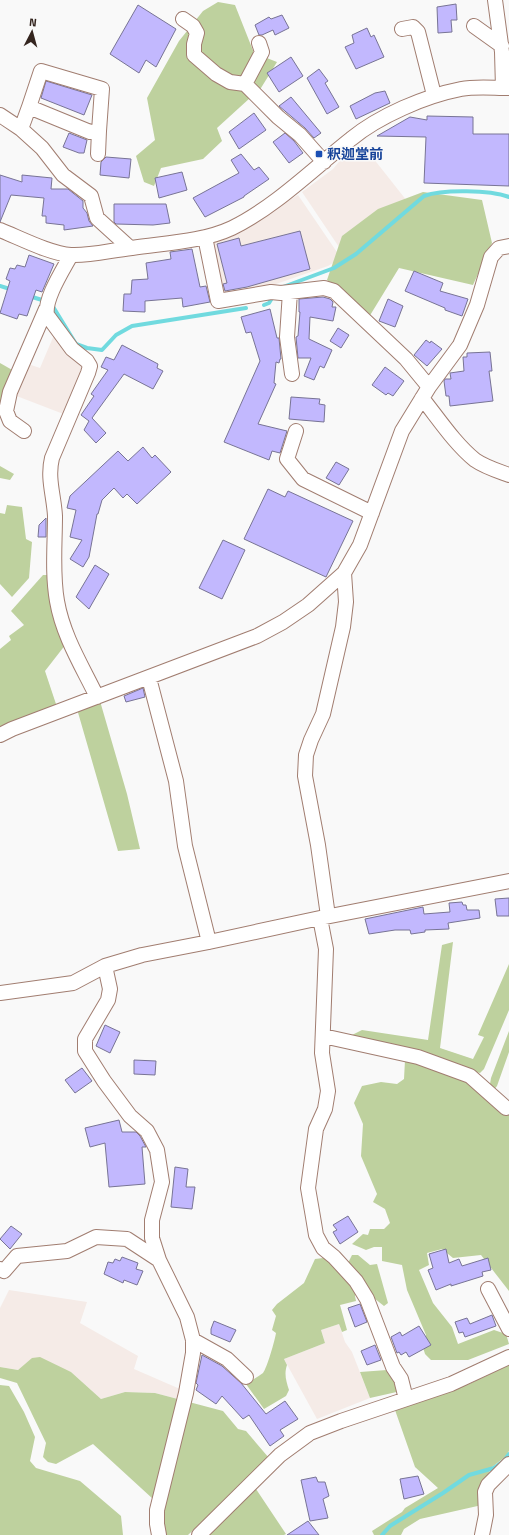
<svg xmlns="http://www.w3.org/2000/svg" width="509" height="1535" font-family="'Titillium Web','Noto Sans JP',sans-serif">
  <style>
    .built { fill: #f5ebe7 }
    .green { fill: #bed19e }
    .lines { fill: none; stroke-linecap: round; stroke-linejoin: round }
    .stream { stroke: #71dadf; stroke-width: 4 }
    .building { fill: #c2b8fe; stroke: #787495 }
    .minor-casing { stroke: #a17d70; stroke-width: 16 }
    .minor { stroke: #fff; stroke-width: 14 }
    .transit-dot { fill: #1a4fb4; stroke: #f9f9f9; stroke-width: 1.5 }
    .labels { text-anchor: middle; stroke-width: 3; stroke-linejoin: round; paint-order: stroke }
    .transit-label { font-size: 14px; font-weight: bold; fill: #164399; stroke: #f9f9f9; text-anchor: start }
  </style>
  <rect width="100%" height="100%" fill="#f9f9f9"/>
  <path class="built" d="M362 144 407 201 341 250 302 192 333 169 343 157Z
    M298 195 341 258 328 266 276 284 272 287 223 296 212 242 236 232Z
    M54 335 84 369 66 415 14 395 28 364 40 368Z
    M9 1290 87 1302 80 1323 138 1356 134 1369 180 1389 178 1399 155 1393 125 1392 101 1399 71 1372 32 1359 18 1370 0 1367V1308Z
    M339 1324 345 1342 352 1352 370 1398 317 1419 284 1359 325 1343 321 1330Z"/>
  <path class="green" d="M218 2 235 5 254 53 277 62 261 88 217 128 222 141 203 159 161 168 154 186 144 182 136 156 155 140 147 98 179 41 203 11Z
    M423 192 482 200 492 243 473 285 399 268 369 317 327 280 342 236 378 209Z
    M0 363 14 371 0 412Z
    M0 466 14 474 10 480 0 478Z
    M7 505 22 507 26 539 32 542 29 578 12 597 0 584V513L5 514Z
    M43 575H48L66 644 45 671 57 707 0 732V649L11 640 9 636 24 625 11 611Z
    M100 701 127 794 140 849 118 851 77 709Z
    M453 942 440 1048 473 1059 484 1037 478 1035 509 964V1010L484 1069 480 1073 346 1038 362 1030 428 1040 442 945Z
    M509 1031V1052L497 1086 493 1091 490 1084 491 1078Z
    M405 1060 463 1077 500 1113 509 1114V1291L481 1255 453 1258 442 1249 427 1253 429 1265 419 1270 433 1303 452 1327 458 1344 494 1330 506 1334 509 1344 468 1360H431L425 1354 422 1344 426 1335 407 1290 402 1265 382 1261V1247H374L366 1250 352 1244 363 1234 368 1235 370 1229H384L390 1223 385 1209 373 1202 377 1194 361 1156 363 1124 354 1103 362 1086 381 1082 397 1084 404 1079Z
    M352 1255H358L370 1265 377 1264 388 1303 384 1306 370 1295 357 1292 355 1296 356 1301 340 1305 347 1330 342 1332 339 1324 321 1330 325 1343 284 1359 287 1365C284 1374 286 1381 289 1390L286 1396 264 1409 246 1384C252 1380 258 1377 263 1373 267 1368 275 1340 276 1333L272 1330 276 1316 272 1310 277 1304 304 1283 315 1259 331 1257 348 1263Z
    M40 1357 71 1372 101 1399 125 1392 155 1393 223 1411 238 1429 246 1431 269 1458 188 1535H155L153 1499 93 1444 56 1464 48 1462 43 1457 46 1443 17 1383 0 1378V1367L18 1370 32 1358Z
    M509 1365V1451L505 1457 492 1467 480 1489 482 1505 420 1519 404 1529 401 1535H374L372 1531 402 1512 405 1508 438 1488 415 1467 395 1410 469 1384Z
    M387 1370 390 1376 401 1382V1391L370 1398 360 1372Z
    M0 1385 9 1386 24 1412 35 1437 30 1461 36 1468 80 1481 121 1516 123 1535H0Z
    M256 1489 286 1534 284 1535H209Z"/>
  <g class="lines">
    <path class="stream" d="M0 286 13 290
      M283 287 334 268 356 254 424 196C443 189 490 190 509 197
      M29 296 42 300
      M52 305 76 344 87 348 102 350 116 335 132 326 246 308
      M264 305 269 303 272 298
      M382 1535 390 1526 443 1493 469 1475 494 1468 504 1461 509 1454"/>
  </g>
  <path class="building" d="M456 4 457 20H451L452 32 438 33 437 7Z
    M138 5 176 29 156 67 146 60 139 73 110 54Z
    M282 15 289 28 275 35 273 30 262 35H259L255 25 269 17 271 19Z
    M367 28 371 37 374 35 384 57 356 69 345 47 354 43 352 35Z
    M291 57 303 76 279 92 267 73Z
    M319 69 328 81 325 83 339 107 327 114 307 78Z
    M46 81 92 95 84 115 41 98Z
    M385 91 390 103 356 119 350 106 375 93Z
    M291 97 321 133 314 138 305 128 279 106Z
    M254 113 266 130 239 149 229 132Z
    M427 116 473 117V134H509V186L424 183 426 137 377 136 410 117 427 120Z
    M69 133 87 140 84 153H79L63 147Z
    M285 133 294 141 303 153 289 163 273 142Z
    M241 154 254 170 259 167 269 179 244 196V197L205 217 193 198 239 173 231 160Z
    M106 157 131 159 129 178 100 175 101 162Z
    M182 172 187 190 159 198 155 178Z
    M0 175 22 182V175L52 178 51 189H68L83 201V208L87 213 89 221 93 226 64 230V225L46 223V216H42L44 198 11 195 0 222Z
    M114 204H166L170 223 153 225 116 224 114 222Z
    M300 231 310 269 247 287 225 291 223 284 227 283 217 244 239 238 241 246Z
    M192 249 200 287 206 286 210 302 183 307 182 298 145 301V312L123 311 124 294H131L132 280 148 279 146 263 171 259 170 252Z
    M29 255 54 264 42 292 36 290 27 316 19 314 17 319 0 313 10 281 6 279 10 268 15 269 17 265 25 267Z
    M414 271 443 283 440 291 468 299 462 316 445 310V308L405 291Z
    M323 297 330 299 333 302 332 307H336L333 321 310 317 309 339 332 350 324 368 320 366 314 380 304 376 311 358H298L296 337 298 336 300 312H299V299Z
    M388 299 403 306 395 327 379 321Z
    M270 309 277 338H279L281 359H280L279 363 276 362 274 383 276 384 258 424 287 431 280 453 272 451 269 460 224 442 260 361 251 332 246 333 241 317Z
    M338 328 349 335 341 348 330 341Z
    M426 340 430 343 431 341 442 349 427 366 414 355Z
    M122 345 158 364 157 368 163 371 153 389 124 374 92 418 106 433 96 443 84 430 89 421 81 415 94 396 91 394 108 370 101 367 106 357 114 360Z
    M490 352 492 371H489L493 401 450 406 449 396H446L444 381 445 379H451L450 373 464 371 463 357H467V353Z
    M385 367 404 381 393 396 388 393 386 395 372 385Z
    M291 397 320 399 319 404 325 405 324 422 289 419Z
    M143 447 152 458 155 455 171 472 137 504 127 494 123 498 114 488 102 500 98 514H97L89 557 83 567 70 559 82 540 70 537 76 510 67 508 70 496 118 451 128 461Z
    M336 462 349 469 339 485 326 478Z
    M268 489 285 497 288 491 353 521 326 577 244 539Z
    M46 518V537H38L39 525Z
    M223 540 245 550 222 599 199 588Z
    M95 565 109 574 89 609 76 597Z
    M143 688 145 697 126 702 124 696Z
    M509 898V916H497L495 899Z
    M462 902 463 905H466L467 910H479L480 918 448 923 449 929 425 930V932L411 934 410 930H395L369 934 365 919 423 907 424 914 450 912 449 903Z
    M105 1025 120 1032 110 1053 96 1046Z
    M134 1060 156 1061 155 1075 134 1074Z
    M82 1068 92 1081 75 1093 65 1080Z
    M119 1120 122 1132H136L140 1136 146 1147H142L145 1184 109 1187 105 1143 90 1147 85 1128Z
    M175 1167 188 1169 186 1187H195L192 1209 171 1207Z
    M348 1216 358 1232 340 1244 333 1232 337 1230 333 1225Z
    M11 1226 22 1234 10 1249 0 1239Z
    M446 1249 449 1263 459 1259 462 1266 488 1258 491 1270 482 1272 483 1276 451 1286V1284L436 1290 428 1270 433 1268 429 1254Z
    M122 1257 138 1263 136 1269 143 1271 137 1285 124 1280 123 1283 104 1274 108 1262 113 1263 115 1259 120 1261Z
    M360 1304 367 1322 355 1327 348 1308Z
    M492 1315 496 1326 465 1337 463 1332 459 1333 455 1322 467 1318 470 1324Z
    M214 1321 236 1330 230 1342 211 1334V1329Z
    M419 1326 431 1345 409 1357 406 1352 401 1355 399 1352 397 1353 391 1337 400 1332 402 1336Z
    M375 1345 381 1360 367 1365 361 1351Z
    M202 1355 222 1366 241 1383 266 1414 285 1401 298 1419 280 1430 284 1436 270 1446 249 1415 243 1419 222 1396 216 1404 196 1390 198 1385 196 1383Z
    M418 1476 424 1494 404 1499 400 1479Z
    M316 1477 318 1482H325L329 1496 323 1499 328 1518 310 1521 301 1480Z
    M308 1521 319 1535H287Z"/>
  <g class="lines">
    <defs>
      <path id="minor" d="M495 0 502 52 503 88
        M183 19 193 26 197 33 194 44V55L216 74 230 82 245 84 278 117 300 135 324 162
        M474 26 502 46
        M402 29 413 27 418 32 434 95
        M245 84 262 52 259 43
        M0 115 21 129 42 148 63 175 91 196 97 218 130 248
        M21 129 29 107 90 132 99 131 102 89 41 71 29 107
        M98 154 99 131
        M0 230C20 238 51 254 71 255 91 256 112 250 132 248 165 243 202 242 232 228 275 207 314 168 351 139 379 116 425 96 461 89 476 86 493 88 509 88
        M205 237 218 301 271 292 281 293 324 288 334 291 406 359 429 387
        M71 255C63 270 44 299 47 315L72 349 87 361 90 366 88 373 52 458C47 478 54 496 55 516 55 544 52 573 57 601 63 636 82 666 97 697
        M290 292 287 337 292 374
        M422 398C438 418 455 444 475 460 485 467 498 471 509 475
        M24 431 10 421 6 411 10 392 46 309
        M296 431 287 459 303 479 372 513
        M149 678 176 781 185 846 209 942
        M0 735 12 729 257 636 283 622 308 605 344 573 360 545 402 431 429 387 460 345 477 305 491 257 499 248 509 246
        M328 916 318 845 305 776 306 755 311 740 323 714 343 627 346 602 344 573
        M320 918 326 949 322 1053 328 1091 325 1109 316 1129 308 1188 313 1217 316 1235 323 1248 334 1257 356 1281 367 1299 393 1367 401 1379 406 1399
        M105 966 110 989 108 1000 85 1039V1051L104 1081 130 1116 147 1131 157 1150 162 1182 152 1220V1238L159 1260 187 1317 193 1340V1353L186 1393 157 1510V1524L159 1535
        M0 993 73 983 105 966 142 955 209 942 320 918 509 881
        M323 1036 418 1057 470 1076 506 1108
        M0 1269 4 1271 17 1256 67 1251 96 1237 127 1239 159 1260
        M488 1289 509 1329
        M193 1340 227 1359 246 1377
        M199 1535 280 1455 310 1433 341 1421 451 1384 509 1357
        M482 1535 486 1515 485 1492 488 1485 509 1464"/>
    </defs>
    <use href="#minor" class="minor-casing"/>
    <use href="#minor" class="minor"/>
  </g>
  <rect class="transit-dot" x="315" y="150" width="8" height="8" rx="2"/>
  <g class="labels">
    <g class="transit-label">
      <text x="327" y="159">釈迦堂前</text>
    </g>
  </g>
  <g transform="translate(32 32) rotate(6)" stroke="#f9f9f9" stroke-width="3" paint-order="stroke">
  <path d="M0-3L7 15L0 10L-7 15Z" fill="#34251f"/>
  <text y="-6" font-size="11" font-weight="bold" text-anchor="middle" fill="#34251f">N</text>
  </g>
</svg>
